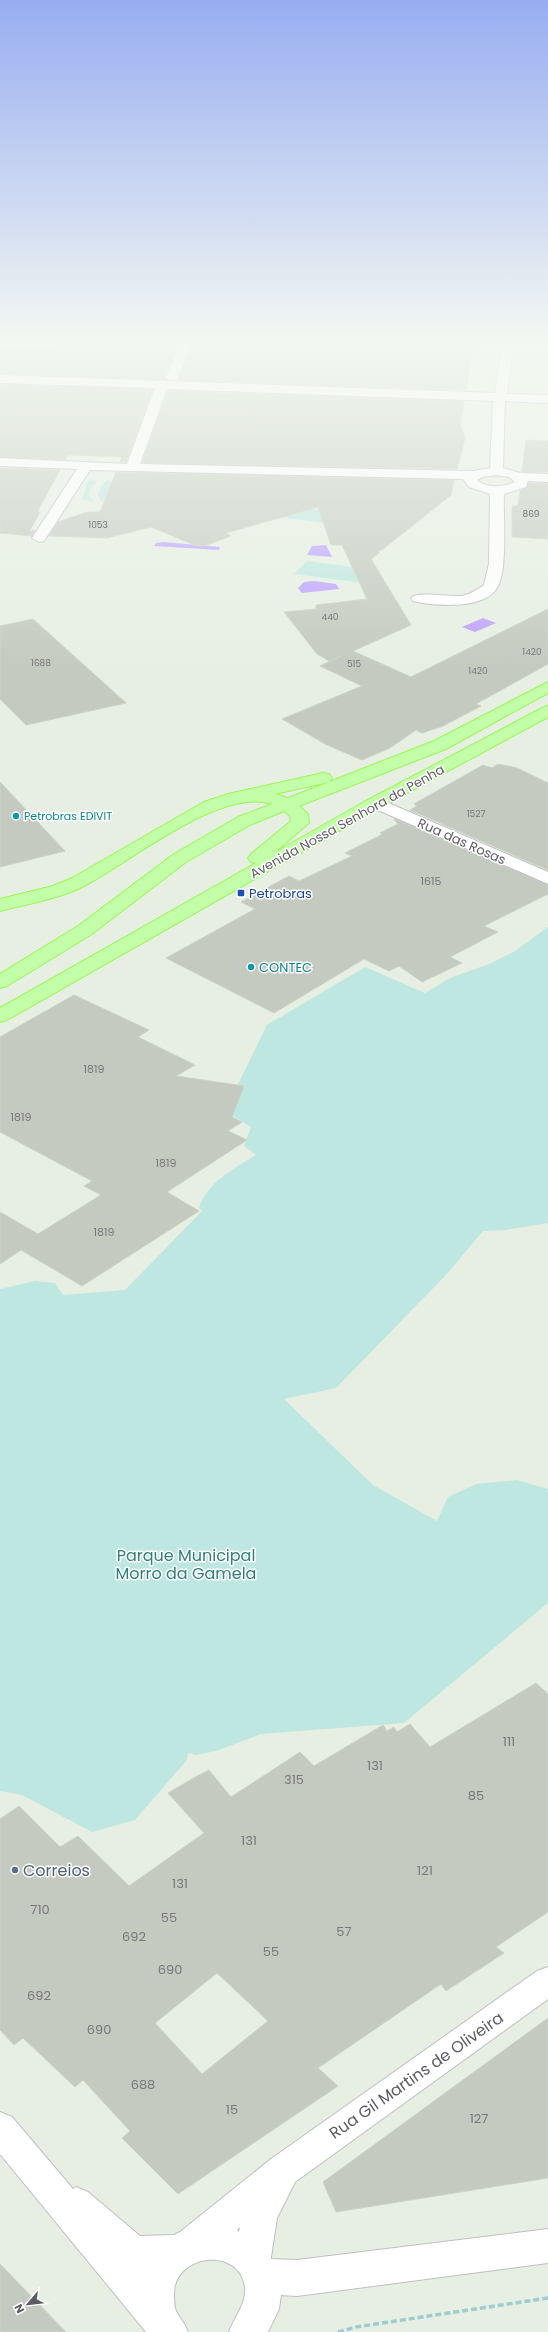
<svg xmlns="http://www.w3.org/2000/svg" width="548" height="2332" font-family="Poppins,sans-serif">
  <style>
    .green { fill: #bfe7e1 }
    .water { fill: #bea3ff }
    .building { fill: #c4cac0; stroke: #cad4c1; fill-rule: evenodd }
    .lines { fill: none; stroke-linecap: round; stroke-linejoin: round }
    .minor-casing { stroke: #c1bdc5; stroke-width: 2 }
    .major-casing { stroke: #9af655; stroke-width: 2 }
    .path { stroke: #9dccd3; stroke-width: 3.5; stroke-dasharray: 6 3; stroke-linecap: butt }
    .minor { fill: #fff; fill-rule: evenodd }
    .major { fill: #c3ffa8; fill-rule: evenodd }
    .culture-dot { fill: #0f9aa8; stroke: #fff; stroke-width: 1.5 }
    .transit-dot { fill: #1a4fb4; stroke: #fff; stroke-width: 1.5 }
    .service-dot { fill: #5c6f8a; stroke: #fff; stroke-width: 1.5 }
    .labels { text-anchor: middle; stroke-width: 3; stroke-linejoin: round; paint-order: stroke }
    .far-number-label { font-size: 9px; fill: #78777c }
    .far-culture-label { font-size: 11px; fill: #0d838f; stroke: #fff; text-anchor: start }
    .number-label { font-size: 11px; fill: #78777c }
    .street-label { font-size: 13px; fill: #5f5b65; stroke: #fff }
    .transit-label { font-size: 13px; fill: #164399; stroke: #fff; text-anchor: start }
    .culture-label { font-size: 13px; fill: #0d838f; stroke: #fff; text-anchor: start }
    .near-number-label { font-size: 13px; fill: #78777c }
    .near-park-label { font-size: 16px; fill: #307f78; stroke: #fff }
    .near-service-label { font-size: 16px; fill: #4e5e75; stroke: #fff; text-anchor: start }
    .near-street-label { font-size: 16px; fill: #5f5b65; stroke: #fff }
  </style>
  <rect width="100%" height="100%" fill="#e7efe3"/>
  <path class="green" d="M108 479 121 486V489L101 502 98 495 100 487Z
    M89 480 98 481 91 488 89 494 94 502 82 499Z
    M292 506 365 515 354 527 281 517Z
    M307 561 381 571 370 584 294 574Z
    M548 927V1223L505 1230 483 1231 446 1275 336 1388 284 1399 373 1485 437 1521 448 1497 476 1484 517 1480 548 1489V1603L404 1723 261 1734 216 1751 196 1755 188 1753 187 1760 135 1820 92 1832 22 1795 0 1791V1289L35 1281 55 1283 63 1295 125 1290 202 1211 199 1208C207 1182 235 1168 256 1155L244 1146 251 1127 225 1111 267 1025 365 967 425 993 450 978 489 964 515 951Z"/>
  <path class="water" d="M163 542 220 547 219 550 154 546 156 543Z
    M326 545 332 557 307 555 312 546Z
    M314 581 336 584 339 589 302 593 298 588 304 582Z
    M483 618 496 623 475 632 462 627Z"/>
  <path class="building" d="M58 343H178L165 376 166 380 0 374V349L26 350 29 345 47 346Z
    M475 343 466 390 178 380 193 344Z
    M0 384 153 389 126 462H120L122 457 68 455 65 460 0 457Z
    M168 391 464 401 460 424 465 438 457 469 142 463Z
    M526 440 548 441V472H522Z
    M0 468 60 470 37 512H40L29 532 35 530 32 536 0 533Z
    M116 472 454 480 451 495 382 550H379V553L371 559 411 625 353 651 411 677 548 609V664L476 704 481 706 443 726 422 733 416 730 390 748 362 760 327 745 282 719 362 686 320 666 343 655 329 661 317 654 284 612 316 609V605L367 599 342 545H331L318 507 226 533 231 536 204 546H197L151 527 107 538 49 536 58 522 87 512H100Z
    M529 483H548V539L512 537V507L518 505 520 491 526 488Z
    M33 619 126 703 26 725 0 699V626Z
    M498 764 517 768 548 783V870L410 810 417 806 414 804 483 765 492 768Z
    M0 782 65 851 0 867Z
    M395 819 548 885V894L484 926 498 932 450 957 462 963 422 982 399 966 389 971 364 959 274 1013 166 958 255 909 241 902 289 876 299 881 352 856 345 853 383 834 380 833 398 824 394 820Z
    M74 995 149 1030 138 1037 195 1065 176 1076 244 1086 232 1117 242 1122 228 1131 247 1140 167 1192 199 1211 82 1286 21 1250 0 1264V1212L38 1234 101 1195 84 1186 92 1181 0 1132V1037Z
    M536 1683 548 1694V1912L496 1947 504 1953 446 1991 441 1984 318 2068 338 2086 178 2194 122 2138 130 2131 83 2080 75 2087 23 2038 14 2045 0 2030V1819L19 1806 60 1847 78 1836 129 1886 204 1833 168 1793 199 1775 209 1770 231 1797 300 1752 314 1766 383 1725 387 1731 394 1727 397 1732 410 1724 430 1747ZM217 1973 268 2021 202 2074 155 2023Z
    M548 2018V2178L336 2212 323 2182Z
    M0 2264 66 2332H0Z"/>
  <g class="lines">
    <defs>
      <path id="minor" d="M180 343H192L178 377 176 380H168L166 377Z
        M502 343H514L507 394 548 395V403L505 401 503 468 520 473 548 474V482L528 481 526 487 504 494C503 515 508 572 497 588 484 610 434 606 413 601L411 598C416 591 450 597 462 596 470 594 477 590 484 585L489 563 490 494 469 487 463 479 90 470 44 541 39 542 32 538 77 469 0 466V458L127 464 155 388 0 383V375L495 393ZM167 389 493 401 490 468 473 471 140 464ZM496 475 509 477 515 482C503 487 488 489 477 480L483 477Z
        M377 798 548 872V884L371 807 368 803 371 799Z
        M548 1967V1999L295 2182 277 2218 271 2257V2259L297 2260 548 2229V2263L297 2296 281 2295 279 2309 268 2332H229C234 2318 247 2303 245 2287 239 2246 175 2254 174 2293 174 2298 174 2306 176 2311 180 2318 185 2324 188 2332H146L0 2154V2112L12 2117 73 2189 76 2187 88 2192 140 2236 174 2235 180 2232 271 2159 537 1971ZM240 2227 239 2232 237 2230Z"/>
      <path id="major" d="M548 682V693L446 749 299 806 308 814 309 823 274 853 364 802 542 708 548 706V717L376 810 7 1020 0 1022V1008L256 863 251 862 248 858 251 854 291 821 290 816 284 811 250 825 186 862 92 934 7 986 0 988V974L78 926 174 854 238 817 272 804C220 787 131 862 84 886 59 899 27 904 0 911V899L53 886 72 878 204 802 228 794 323 773 329 774 332 778 329 782 275 794 288 798 434 741Z"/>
    </defs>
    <use href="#minor" class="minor-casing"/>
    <use href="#major" class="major-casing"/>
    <path class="path" d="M338 2332 356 2327 548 2298"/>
    <use href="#minor" class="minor"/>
    <use href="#major" class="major"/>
  </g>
  <linearGradient id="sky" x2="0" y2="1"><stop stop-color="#97adf1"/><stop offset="0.51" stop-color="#f4f8f2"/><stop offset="1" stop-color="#f4f8f2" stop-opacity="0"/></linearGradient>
  <rect width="548" height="669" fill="url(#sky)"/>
  <g class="culture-dot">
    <circle cx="16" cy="816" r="4"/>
    <circle cx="251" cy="967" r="4"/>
  </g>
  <rect class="transit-dot" x="237" y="889" width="8" height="8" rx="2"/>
  <circle class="service-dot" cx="15" cy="1870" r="4"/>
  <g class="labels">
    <g class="far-number-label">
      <text x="531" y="517">869</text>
      <text x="98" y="528">1053</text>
      <text x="330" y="620">440</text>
      <text x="532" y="655">1420</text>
      <text x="41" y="666">1688</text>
      <text x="354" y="667">515</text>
      <text x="478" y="674">1420</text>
      <text x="476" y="817">1527</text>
    </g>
    <g class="far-culture-label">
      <text x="24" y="820">Petrobras EDIVIT</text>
    </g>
    <g class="number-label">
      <text x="431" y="885">1615</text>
      <text x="94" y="1073">1819</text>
      <text x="21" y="1121">1819</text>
      <text x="166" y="1167">1819</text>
      <text x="104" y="1236">1819</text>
    </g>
    <g class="street-label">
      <text transform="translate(347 821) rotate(-29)" y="5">Avenida Nossa Senhora da Penha</text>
      <text transform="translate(462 841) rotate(24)" y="5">Rua das Rosas</text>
    </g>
    <g class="transit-label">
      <text x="249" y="898">Petrobras</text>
    </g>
    <g class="culture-label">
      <text x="259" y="972">CONTEC</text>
    </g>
    <g class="near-number-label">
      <text x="509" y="1746">111</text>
      <text x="375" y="1770">131</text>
      <text x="294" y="1784">315</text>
      <text x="476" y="1800">85</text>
      <text x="249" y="1845">131</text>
      <text x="425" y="1875">121</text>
      <text x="180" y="1888">131</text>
      <text x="40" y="1914">710</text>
      <text x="169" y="1922">55</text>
      <text x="344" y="1936">57</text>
      <text x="134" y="1941">692</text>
      <text x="271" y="1956">55</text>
      <text x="170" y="1974">690</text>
      <text x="39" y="2000">692</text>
      <text x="99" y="2034">690</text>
      <text x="143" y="2089">688</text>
      <text x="232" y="2114">15</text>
      <text x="479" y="2123">127</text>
    </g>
    <g class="near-park-label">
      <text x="186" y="1561">Parque Municipal<tspan x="186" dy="18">Morro da Gamela</tspan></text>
    </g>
    <g class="near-service-label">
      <text x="23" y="1876">Correios</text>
    </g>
    <g class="near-street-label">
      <text transform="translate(416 2075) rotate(-35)" y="6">Rua Gil Martins de Oliveira</text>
    </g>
  </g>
  <g transform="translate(28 2304) rotate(242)" stroke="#ffffff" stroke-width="3" paint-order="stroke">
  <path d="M0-3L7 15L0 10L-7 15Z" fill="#5f5b65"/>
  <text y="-6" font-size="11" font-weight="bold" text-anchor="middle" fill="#5f5b65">N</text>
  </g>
</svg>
